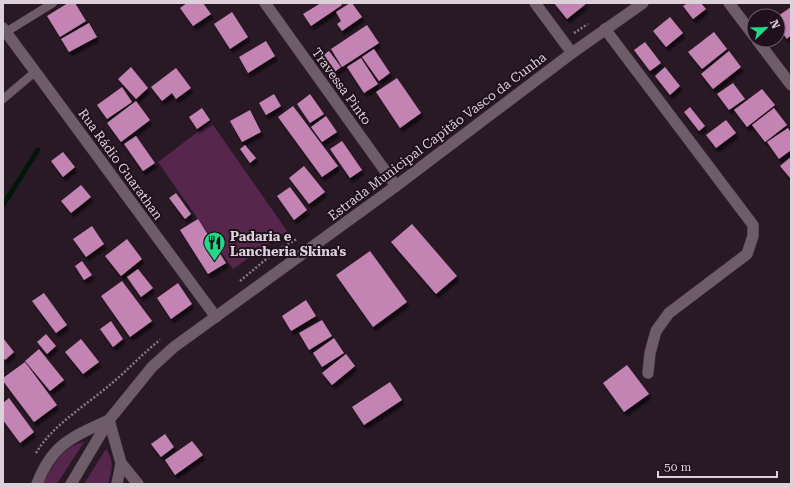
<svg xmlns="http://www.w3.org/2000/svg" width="794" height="487" font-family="'Roboto Serif',serif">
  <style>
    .green { fill: #57264c }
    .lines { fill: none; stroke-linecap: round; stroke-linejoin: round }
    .stream { stroke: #011509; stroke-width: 5 }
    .building { fill: #c384b3; filter: url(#shadow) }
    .service-casing { stroke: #42363f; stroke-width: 9 }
    .minor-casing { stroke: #42363f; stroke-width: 12 }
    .tertiary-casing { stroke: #42363f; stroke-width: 12 }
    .path { stroke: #867983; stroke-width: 2.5; stroke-dasharray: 2 2; stroke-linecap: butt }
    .service { stroke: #6e5c69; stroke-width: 8 }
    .minor { stroke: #6e5c69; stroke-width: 11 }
    .tertiary { stroke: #6e5c69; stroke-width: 11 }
    .labels { text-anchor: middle; stroke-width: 4; stroke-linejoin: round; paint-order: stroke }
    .street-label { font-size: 13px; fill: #dcd1d9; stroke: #1f101b }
    .poi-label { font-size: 13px; font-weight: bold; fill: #dcd1d9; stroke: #1f101b; text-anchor: start }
  </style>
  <defs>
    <filter id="shadow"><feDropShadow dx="2.5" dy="4.5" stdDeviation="1" flood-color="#0009"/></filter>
  </defs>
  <rect width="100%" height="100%" fill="#291925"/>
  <path class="green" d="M211 122 287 231 233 269 158 162Z
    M84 442 57 484H43C53 466 62 446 84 442Z
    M106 449C115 462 112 470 108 484H84Z"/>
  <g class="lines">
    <path class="stream" d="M3 205 38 150"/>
  </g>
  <path class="building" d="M68 3H75L86 21 60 37 47 16Z
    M187 3H203L211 14 193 26 180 8Z
    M321 3H341L342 5 311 26 303 14Z
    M350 3H352L362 17 342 31 337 24 341 21 336 12Z
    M554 3H587L567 19Z
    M688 3H701L706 9 693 19 683 6Z
    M791 7V35L787 39 778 27V16Z
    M232 12 248 37 230 49 214 24Z
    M670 17 683 33 666 47 653 31Z
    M89 23 97 37 69 52 61 39Z
    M367 25 379 43 342 67 331 49Z
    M714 32 727 49 702 69 688 52Z
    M266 41 275 56 248 73 239 57Z
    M645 42 661 63 650 71 634 50Z
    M374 49 390 73 379 81 362 57Z
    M329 51 341 67 332 74 319 58Z
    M729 51 741 67 713 89 701 74Z
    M361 58 378 84 364 93 347 67Z
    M131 67 148 88 136 99 118 79Z
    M665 67 680 86 670 95 655 76Z
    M176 68 191 88 176 99 172 93 162 101 151 87Z
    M397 78 421 113 400 128 376 92Z
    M733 83 745 99 729 110 717 94Z
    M122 87 132 102 107 119 97 105Z
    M762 89 775 105 747 127 734 110Z
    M274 94 281 106 266 115 259 103Z
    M310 94 324 114 310 123 297 104Z
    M136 101 150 120 121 142 107 123Z
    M293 106 338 166 322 177 278 117Z
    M690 107 705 126 699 131 684 112Z
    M202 108 210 120 197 129 189 117Z
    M774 108 787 125 765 142 752 125Z
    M250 110 261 132 242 142 230 121Z
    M326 116 337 132 322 142 311 127Z
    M726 120 736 133 716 148 706 135Z
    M788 128 791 133V150L779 159 767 142Z
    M136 136 155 163 143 171 124 144Z
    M342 141 362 170 350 178 330 149Z
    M245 145 256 158 250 163 240 149Z
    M63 152 75 167 63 177 51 161Z
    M791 157V179L780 166Z
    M304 166 325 192 309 204 289 178Z
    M81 185 91 197 71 213 61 201Z
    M290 187 307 210 294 220 277 196Z
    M176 193 191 214 185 219 169 198Z
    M198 219 226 263 208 274 180 230Z
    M412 224 457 276 436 294 391 242Z
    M92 226 104 244 86 257 73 239Z
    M127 239 142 259 121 276 105 256Z
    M370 251 407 302 373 327 336 275Z
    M82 261 92 275 84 280 75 266Z
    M138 269 153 288 141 297 127 277Z
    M122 281 152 321 130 337 101 296Z
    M178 283 192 304 171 319 157 298Z
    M44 293 67 325 56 333 32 301Z
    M306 300 316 316 291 331 282 316Z
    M322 320 332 336 309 350 299 333Z
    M111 321 123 339 113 347 100 329Z
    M46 334 56 346 47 354 37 342Z
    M3 338 14 352 5 360 3 357Z
    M334 338 344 353 322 367 313 353Z
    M81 339 99 362 83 374 65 352Z
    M39 349 64 380 50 391 25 361Z
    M346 354 355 366 332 385 322 373Z
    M25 362 57 405 34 422 3 381V378Z
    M627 365 649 394 624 412 603 383Z
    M390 382 402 400 364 425 352 407Z
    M9 398 34 432 20 443 3 420V403Z
    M165 434 174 447 161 457 151 444Z
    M192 441 203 455 175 475 165 460Z"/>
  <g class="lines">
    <defs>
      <path id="service" d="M6 32 53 3
        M3 99 35 72"/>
      <path id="minor" d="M265 3 396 186
        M535 3 572 53
        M729 3 754 36
        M3 28 216 317
        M605 29 753 225V236L747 254 669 313 656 331 650 353 648 373
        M757 40 791 85"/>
      <path id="tertiary" d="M109 420 121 463 138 484
        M37 484C52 444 72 437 109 420
        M71 484 109 420 152 367 174 347 396 186 572 53 643 3
        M117 484 121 463"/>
    </defs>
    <use href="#service" class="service-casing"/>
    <use href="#minor" class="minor-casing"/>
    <use href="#tertiary" class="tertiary-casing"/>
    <path class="path" d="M574 33 588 24
      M240 281 276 251 297 239
      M36 453C53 424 87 405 112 383 129 369 143 353 160 340"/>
    <use href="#service" class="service"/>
    <use href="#minor" class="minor"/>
    <use href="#tertiary" class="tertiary"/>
  </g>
  <defs>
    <symbol id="restaurant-pin" viewBox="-11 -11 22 30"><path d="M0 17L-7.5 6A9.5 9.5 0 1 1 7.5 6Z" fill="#23d886" stroke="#1f101b"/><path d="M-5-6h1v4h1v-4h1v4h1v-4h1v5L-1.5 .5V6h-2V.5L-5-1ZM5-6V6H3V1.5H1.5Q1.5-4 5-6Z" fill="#111"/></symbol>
  </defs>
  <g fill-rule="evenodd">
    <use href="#restaurant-pin" x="202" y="230" width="25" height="34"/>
  </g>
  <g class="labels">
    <g class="street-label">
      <text transform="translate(342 86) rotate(54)" y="5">Travessa Pinto</text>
      <text transform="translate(437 136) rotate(-37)" y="5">Estrada Municipal Capitão Vasco da Cunha</text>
      <text transform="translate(121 164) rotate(54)" y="5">Rua Rádio Guarathan</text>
    </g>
    <g class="poi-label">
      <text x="230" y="241">Padaria e<tspan x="230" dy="15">Lancheria Skina's</tspan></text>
    </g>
  </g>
  <rect width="794" height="487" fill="none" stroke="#dcd1d9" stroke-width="8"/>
  <g transform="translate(766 28) rotate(67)"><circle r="19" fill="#1f101b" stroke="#6b5d67"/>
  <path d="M0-3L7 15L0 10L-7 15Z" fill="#23d886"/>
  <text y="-6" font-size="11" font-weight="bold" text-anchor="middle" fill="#dcd1d9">N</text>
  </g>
  <path d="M658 471v6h119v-6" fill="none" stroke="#dcd1d9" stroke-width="2"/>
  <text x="664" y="471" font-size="12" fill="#dcd1d9" stroke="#1f101b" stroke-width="3" paint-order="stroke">50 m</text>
</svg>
